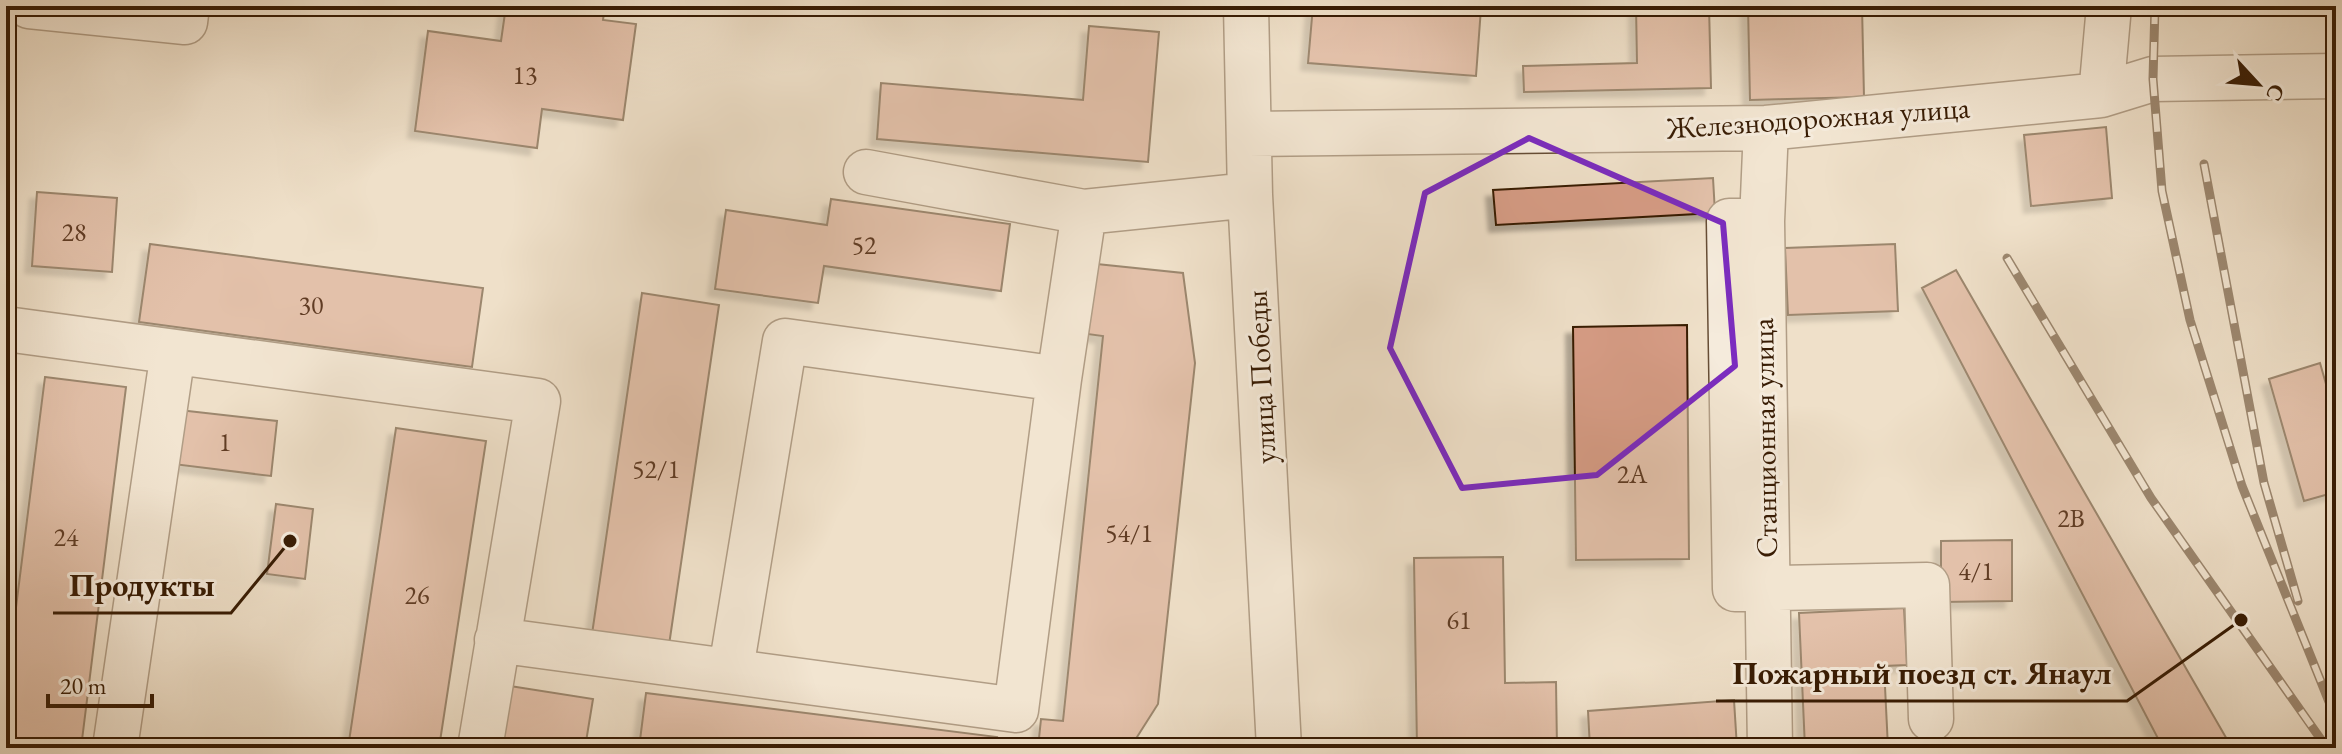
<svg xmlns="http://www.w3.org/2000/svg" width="2342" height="754" font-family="'EB Garamond',serif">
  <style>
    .building { fill: #d69c85; stroke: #381c04; stroke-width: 2; filter: url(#shadow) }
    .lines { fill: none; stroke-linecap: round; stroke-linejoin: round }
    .minor-casing { stroke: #664d35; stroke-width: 47 }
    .minor { stroke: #f5ebdc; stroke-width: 44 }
    .rail-casing { stroke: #381c04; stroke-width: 9 }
    .rail { stroke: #f5ebdc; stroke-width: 6; stroke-dasharray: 18; stroke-linecap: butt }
    .marked { fill: none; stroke: #7b2cbf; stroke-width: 6; stroke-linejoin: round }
    .labels { text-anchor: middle; stroke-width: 6; stroke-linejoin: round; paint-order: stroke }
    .number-label { font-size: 26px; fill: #603c24 }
    .street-label { font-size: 30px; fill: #381c04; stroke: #f5ebdc }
    .leader { fill: none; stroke: #381c04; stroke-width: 3 }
    .callout-dot { fill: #381c04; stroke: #f5ebdc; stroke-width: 3 }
    .callout-label { font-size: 32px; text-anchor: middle; font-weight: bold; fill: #381c04; stroke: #f5ebdc; stroke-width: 6; stroke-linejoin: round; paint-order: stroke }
  </style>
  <defs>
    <filter id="shadow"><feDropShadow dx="-7" dy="7" stdDeviation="2" flood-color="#0004"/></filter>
  </defs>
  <rect width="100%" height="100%" fill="#efe0c9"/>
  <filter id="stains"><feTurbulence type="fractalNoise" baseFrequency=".0025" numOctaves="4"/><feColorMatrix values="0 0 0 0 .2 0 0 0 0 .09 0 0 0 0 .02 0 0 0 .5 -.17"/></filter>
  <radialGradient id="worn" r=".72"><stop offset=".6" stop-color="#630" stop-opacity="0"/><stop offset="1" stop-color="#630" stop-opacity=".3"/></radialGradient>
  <path class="building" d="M506 6H605L603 20 636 24 623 120 542 109 537 148 415 131 428 31 501 41Z
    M1313 6 1481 8 1476 76 1308 63Z
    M1636 6H1709L1711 88 1524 92 1523 66 1637 63Z
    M1748 6H1862L1864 97 1750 100Z
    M1089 26 1159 32 1148 162 877 139 881 83 1083 100Z
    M2106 127 2112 198 2031 206 2024 135Z
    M1713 178 1715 213 1496 225 1493 190Z
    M37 192 117 198 112 272 32 266Z
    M831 199 1010 224 1001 291 824 266 818 303 715 289 726 210 827 225Z
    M150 244 483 288 472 367 139 322Z
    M1895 244 1898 311 1788 315 1785 248Z
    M1087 263 1183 273 1195 363 1158 704 1130 748H1038L1041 719 1063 721 1103 336 1080 333Z
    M1956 270 2232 748H2163L1922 288Z
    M642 293 719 305 669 645 592 634Z
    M1687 325 1689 559 1576 560 1573 327Z
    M2320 363 2328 391 2336 389V492L2304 501 2269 379Z
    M45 377 126 387 81 748H6V687Z
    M179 410 277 421 271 476 173 464Z
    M396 428 486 441 439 748H348Z
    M276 504 313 509 305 579 267 574Z
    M2012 540V601L1941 602V541Z
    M1503 557 1505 683 1556 682 1557 748H1417L1414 558Z
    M1904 608 1907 665 1884 666 1888 748H1805L1799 613Z
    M510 686 593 699 585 748H501Z
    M646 693 997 737 995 748H639Z
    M1734 700 1737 748H1590L1588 711Z"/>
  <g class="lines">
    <defs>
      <path id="minor" d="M29 6 185 22 187 6
        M1246 6 1250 195 1279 748
        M2101 95 2109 6
        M1766 128 1762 221 1770 748
        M1249 134 1766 128 2101 95 2153 79 2336 76
        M866 172 1084 212
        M1762 221H1729L1735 589 1927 585 1931 719
        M6 329 538 401 480 748
        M1059 379 1084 212 1250 195
        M497 640 1016 710 1059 379 785 341 731 669
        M115 748 173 352"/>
    </defs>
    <use href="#minor" class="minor-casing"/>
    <use href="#minor" class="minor"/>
    <defs>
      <path id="rail" d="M2155 6 2153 79 2162 191 2190 320 2242 486 2336 719
        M2204 164 2264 483 2298 601
        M2007 258 2151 498 2327 748"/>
    </defs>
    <use href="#rail" class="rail-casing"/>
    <use href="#rail" class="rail"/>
  </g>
  <path d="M0 0H2342V754H0ZM1529 138 1723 223 1735 366 1597 475 1462 488 1390 348 1425 193Z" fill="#efe0c9" fill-opacity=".55" fill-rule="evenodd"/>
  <path class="marked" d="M1529 138 1723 223 1735 366 1597 475 1462 488 1390 348 1425 193Z"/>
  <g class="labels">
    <g class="number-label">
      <text x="525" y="84">13</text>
      <text x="74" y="241">28</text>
      <text x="864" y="254">52</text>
      <text x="311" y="314">30</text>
      <text x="225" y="451">1</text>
      <text x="656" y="478">52/1</text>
      <text x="1632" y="483">2А</text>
      <text x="2071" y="527">2В</text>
      <text x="1129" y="542">54/1</text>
      <text x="66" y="546">24</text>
      <text x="1976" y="580">4/1</text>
      <text x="417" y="604">26</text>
      <text x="1459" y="629">61</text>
    </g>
    <g class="street-label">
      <text transform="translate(1818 118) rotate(-4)" y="10">Железнодорожная улица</text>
      <text transform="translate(1261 377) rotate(-93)" y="10">улица Победы</text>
      <text transform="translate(1765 438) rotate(-91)" y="10">Станционная улица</text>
    </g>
  </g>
  <path class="leader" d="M290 541L231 613H53M2241 620L2127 701H1716"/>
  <g class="callout-dot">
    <circle cx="290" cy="541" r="8"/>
    <circle cx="2241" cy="620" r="8"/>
  </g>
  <g class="callout-label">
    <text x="142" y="596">Продукты</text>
    <text x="1922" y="684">Пожарный поезд ст. Янаул</text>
  </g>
  <rect width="2342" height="754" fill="none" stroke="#efe0c9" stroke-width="32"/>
  <rect x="8" y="8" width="2326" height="738" fill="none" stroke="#381c04" stroke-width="4"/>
  <rect x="16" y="16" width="2310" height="722" fill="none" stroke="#381c04" stroke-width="2"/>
  <g transform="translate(2258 84) rotate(116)" stroke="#f5ebdc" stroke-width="6" paint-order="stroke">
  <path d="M0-6L14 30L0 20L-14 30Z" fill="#381c04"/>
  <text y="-12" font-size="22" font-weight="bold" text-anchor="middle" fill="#381c04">С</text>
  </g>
  <path d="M48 694v12h104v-12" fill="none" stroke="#381c04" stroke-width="4"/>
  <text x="60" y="694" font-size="24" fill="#381c04" stroke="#f5ebdc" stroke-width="6" paint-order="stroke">20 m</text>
  <rect width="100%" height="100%" filter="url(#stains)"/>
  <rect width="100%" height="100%" fill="url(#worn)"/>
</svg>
